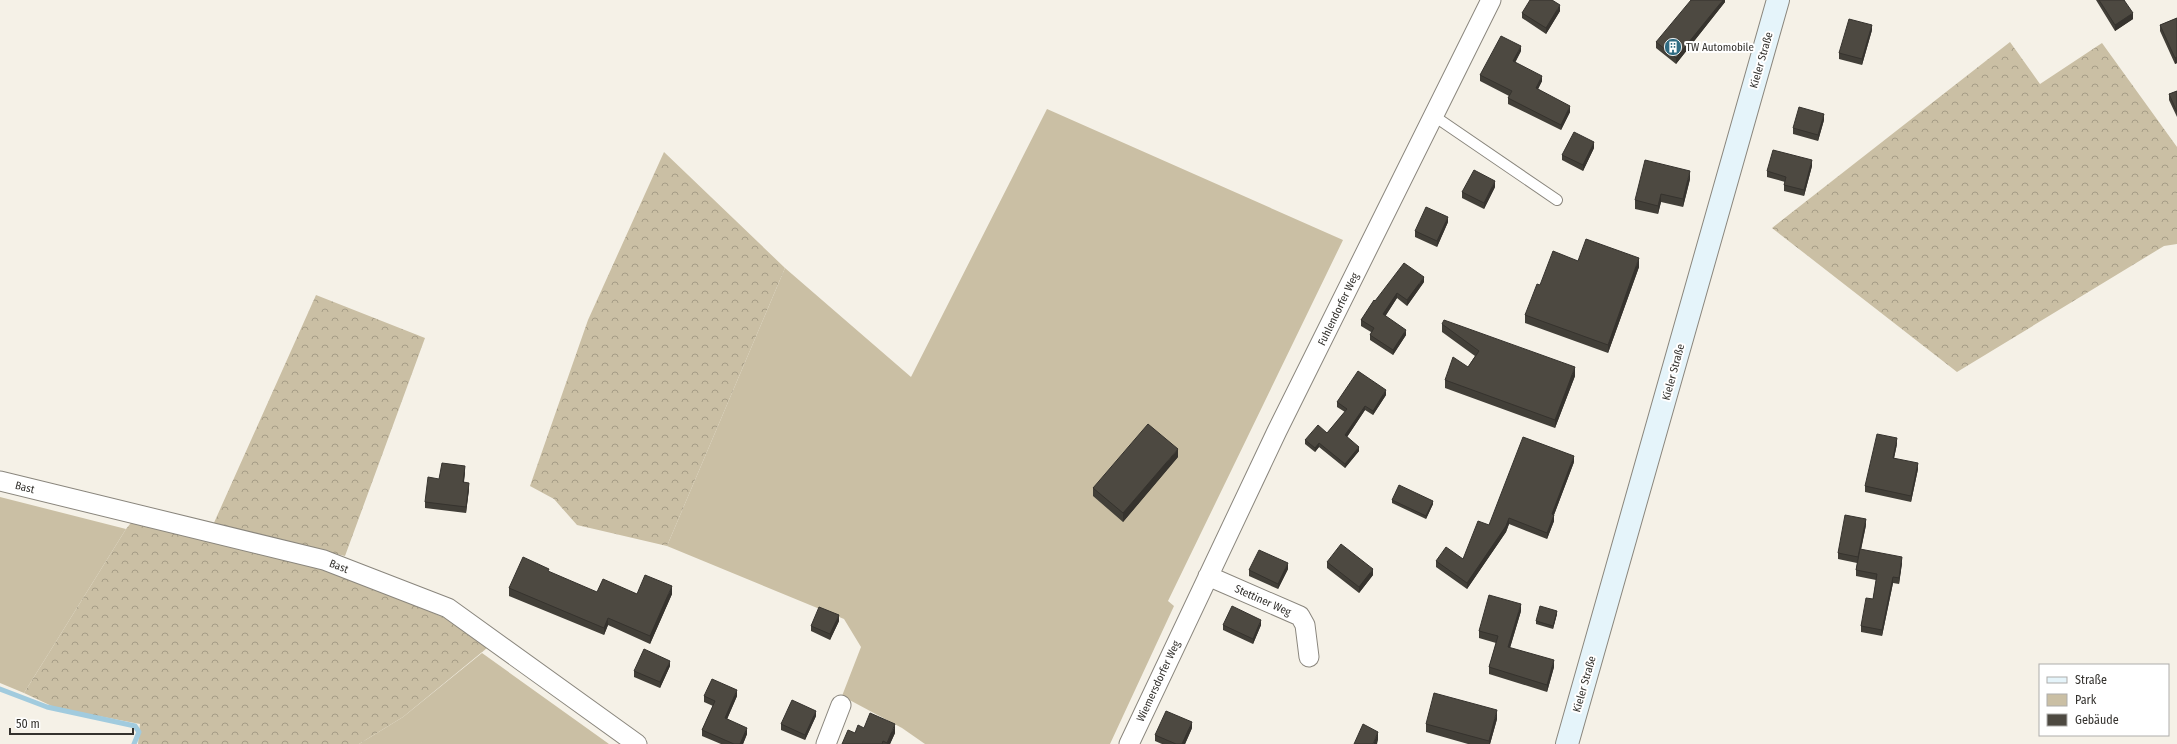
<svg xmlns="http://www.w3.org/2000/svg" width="2177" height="744" font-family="'Fira Sans Condensed',sans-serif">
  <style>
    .green { fill: #cabfa4 }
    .forest { fill: url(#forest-crowns) }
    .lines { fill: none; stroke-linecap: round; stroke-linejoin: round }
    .stream { stroke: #a1cbde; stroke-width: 5 }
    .service-casing { stroke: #8a867d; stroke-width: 12 }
    .minor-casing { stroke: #8a867d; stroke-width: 21 }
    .secondary-casing { stroke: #8a867d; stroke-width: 24 }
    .service { stroke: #fff; stroke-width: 10 }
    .minor { stroke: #fff; stroke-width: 19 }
    .secondary { stroke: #e5f4fa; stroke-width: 22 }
    .wall { fill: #423f38 }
    .shaded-wall { fill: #36332e }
    .building { fill: #4d4941; stroke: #36332e }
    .labels { text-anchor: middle; stroke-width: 4; stroke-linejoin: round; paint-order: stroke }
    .poi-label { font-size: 11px; fill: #34322e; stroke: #fff; text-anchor: start }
    .street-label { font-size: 11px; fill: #34322e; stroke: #fff }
  </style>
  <defs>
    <pattern id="forest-crowns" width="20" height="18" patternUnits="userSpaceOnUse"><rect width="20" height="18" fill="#cabfa4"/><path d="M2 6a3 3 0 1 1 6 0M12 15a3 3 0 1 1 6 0" fill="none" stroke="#a59c86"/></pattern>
  </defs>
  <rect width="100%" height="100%" fill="#f5f1e7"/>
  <path class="green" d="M1047 109 1343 240 1168 601 1174 606 1110 744H925L902 728 842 696 861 647 844 619 667 546 785 268 911 377Z
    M0 497 126 529 24 693 0 683Z
    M482 653 609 744H359L403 717Z"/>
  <path class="forest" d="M2010 42 2040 84 2102 43 2177 147V244L2164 246 1957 372 1772 228Z
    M664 152 785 268 667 546 577 525 554 499 530 486 588 320Z
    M316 295 425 338 345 556 213 525Z
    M135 518 324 566 445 618 487 648 403 717 359 744H138L140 724 56 708 24 693 126 529Z"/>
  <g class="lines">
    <path class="stream" d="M0 689 47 707 135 726 139 732 134 744"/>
    <defs>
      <path id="service" d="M1434 116 1557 200"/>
      <path id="minor" d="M0 481 324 560 448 608 637 744
        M1208 576 1300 616 1305 625 1309 657
        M826 744 841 705
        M1129 744 1277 431 1491 0"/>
      <path id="secondary" d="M1567 744 1778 0"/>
    </defs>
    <use href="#service" class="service-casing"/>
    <use href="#minor" class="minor-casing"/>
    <use href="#secondary" class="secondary-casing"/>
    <use href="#service" class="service"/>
    <use href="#minor" class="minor"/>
    <use href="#secondary" class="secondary"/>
  </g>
  <path class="wall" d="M1725 0V2L1676 64 1656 48V42Z
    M2096 0H2124L2133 19 2115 31Z
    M1560 11 1546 34 1522 18V13Z
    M2177 18V63L2175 64 2160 31V25Z
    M1872 30 1862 65 1839 59V53Z
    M1521 51 1515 62 1542 81 1538 89 1570 112 1561 130 1508 104V98L1509 96 1480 81V75Z
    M2177 91V117L2169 100V94Z
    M1824 120 1818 141 1793 134V128Z
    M1594 148 1583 171 1562 160V155Z
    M1812 166 1804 196 1784 191V185L1785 182 1767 177V171Z
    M1690 179 1683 207 1661 202 1658 214 1635 209V200Z
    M1495 187 1484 209 1462 198V192Z
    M1448 222 1437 247 1415 237V231Z
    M1578 261 1639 267 1608 353 1525 323V315L1540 285Z
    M1424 282 1407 306 1397 298 1385 316 1406 335 1393 355 1370 340V335L1371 332 1361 326V320L1375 301Z
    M1442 324 1575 376 1555 428 1445 388V380L1468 367 1475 356 1442 332Z
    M1386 395 1373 415 1365 410 1347 437 1359 451 1345 468 1319 447 1315 452 1305 444V440L1327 433 1345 412 1337 407V402Z
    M1897 444 1894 458 1918 469 1911 502 1865 492V486Z
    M1178 457 1123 522 1093 496V488Z
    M1574 462 1554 515V521L1547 539 1509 524 1506 532 1467 589 1436 567V561L1463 559 1489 525Z
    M465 472 464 482 469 489 466 513 425 508V502L439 479Z
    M1392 500 1433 504 1426 519 1392 503Z
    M1866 525 1861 550 1902 563 1899 584 1893 583 1882 636 1861 632V626L1873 599 1876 580 1856 576V570L1857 563 1838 559V553Z
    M1327 562 1373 575 1359 593 1327 568Z
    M1288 569 1278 589 1249 576V570Z
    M509 588 637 594H672L650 644 608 625 604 635 509 596Z
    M1521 611 1510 648 1554 667 1547 692 1489 674V667L1496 643 1479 638V631Z
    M1557 614 1553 629 1536 624V621Z
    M839 621 830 640 811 631V626Z
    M1223 625H1261L1253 644 1223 630Z
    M670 666 660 688 634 677V671Z
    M704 696H737L727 719 747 734 743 744H721L702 736V730L713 706 704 702Z
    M816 716 805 740 781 730V724Z
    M1497 719 1490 744H1468L1426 732V724Z
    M864 728 895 733 890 744H842L855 733Z
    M1192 728 1185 744H1162L1155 741V735Z"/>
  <path class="shaded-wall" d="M1723 0H1725V2L1676 64V58Z
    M1560 5V11L1546 34V28Z
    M2133 13V19L2115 31V25Z
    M1872 25V30L1862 65V59Z
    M1521 46V51L1513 67V61Z
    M2177 57V63L2175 64V58Z
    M1542 76V81L1536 93V88Z
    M1570 106V112L1561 130V125Z
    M1824 114V120L1818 141V135Z
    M1594 142V148L1583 171V165Z
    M1812 160V166L1804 196V190Z
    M1690 171V179L1683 207V199Z
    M1495 181V187L1484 209V203Z
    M1661 194V202L1658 214V206Z
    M1448 217V222L1437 247V241Z
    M1639 258V267L1608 353V345Z
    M1424 277V282L1407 306V300Z
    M1397 293V298L1383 320V314Z
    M1406 330V335L1393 355V350Z
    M1575 367V376L1555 428V420Z
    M1386 390V395L1373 415V411Z
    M1365 406V410L1345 440V435Z
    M1897 438V444L1893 463V458Z
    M1319 443V447L1315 452V448Z
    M1359 447V451L1345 468V464Z
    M1178 449V457L1123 522V513Z
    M1574 456V462L1552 520V514Z
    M1918 463V469L1911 502V496Z
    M465 466V472L463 488V482Z
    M469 483V489L466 513V507Z
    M1433 501V504L1426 519V516Z
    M1554 515V521L1547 539V533Z
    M1509 518V524L1506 532 1467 589V583Z
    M1866 519V525L1858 563V557Z
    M1902 557V563L1899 584V578Z
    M1288 563V569L1278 589V584Z
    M1373 569V575L1359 593V587Z
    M1893 577V583L1882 636V630Z
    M672 586V594L650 644V636Z
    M1521 604V611L1508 654V647Z
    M1557 611V614L1553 629V626Z
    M839 615V621L830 640V634Z
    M608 618V625L604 635V628Z
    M1261 620V625L1253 644V639Z
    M1554 660V667L1547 692V685Z
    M670 661V666L660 688V682Z
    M737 690V696L725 724V718Z
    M1497 710V719L1490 744H1489V741Z
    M816 711V716L805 740V735Z
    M1192 722V728L1185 744H1182Z
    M895 724V733L890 744H887Z
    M747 728V734L743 744H740Z
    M1378 732V740L1377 744H1373Z"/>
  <path class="building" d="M1530 0H1552L1560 5 1546 28 1522 13Z
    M1691 0H1723L1676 58 1656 42Z
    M2099 0H2124L2133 13 2115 25Z
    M2177 18V57L2175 58 2160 25Z
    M1849 19 1872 25 1862 59 1839 53Z
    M1501 36 1521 46 1513 61 1542 76 1536 88 1570 106 1561 125 1508 98 1512 91 1480 75Z
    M2177 91V112L2169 94Z
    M1799 107 1824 114 1818 135 1793 128Z
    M1574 132 1594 142 1583 165 1562 155Z
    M1773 150 1812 160 1804 190 1784 185 1786 177 1767 171Z
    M1645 160 1690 171 1683 199 1661 194 1658 206 1635 200Z
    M1474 170 1495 181 1484 203 1462 192Z
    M1426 207 1448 217 1437 241 1415 231Z
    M1586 239 1639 258 1608 345 1525 315 1537 284 1540 285 1553 251 1578 261Z
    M1404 263 1424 277 1407 300 1397 293 1383 314 1406 330 1393 350 1370 335 1374 328 1361 320 1374 300 1375 301Z
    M1444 320 1575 367 1555 420 1445 380 1453 357 1468 367 1479 351 1442 324Z
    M1358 371 1386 390 1373 411 1365 406 1345 435 1359 447 1345 464 1319 443 1315 448 1305 440 1318 425 1327 433 1347 409 1337 402Z
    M1148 424 1178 449 1123 513 1093 488Z
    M1877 434 1897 438 1893 458 1918 463 1911 496 1865 486Z
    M1523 437 1574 456 1552 514 1554 515 1547 533 1509 518 1506 526 1467 583 1436 561 1446 547 1463 559 1478 521 1489 525Z
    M442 463 465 466 463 482 469 483 466 507 425 502 428 477 439 479Z
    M1399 485 1433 501 1426 516 1392 500Z
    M1845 515 1866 519 1858 557 1838 553Z
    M1341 544 1373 569 1359 587 1327 562Z
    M1860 549 1902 557 1899 578 1893 577 1882 630 1861 626 1866 598 1873 599 1877 574 1856 570Z
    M1259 550 1288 563 1278 584 1249 570Z
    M523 557 549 569 548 571 597 592 603 579 637 594 645 575 672 586 650 636 608 618 604 628 509 588Z
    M1489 595 1521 604 1508 647 1554 660 1547 685 1489 667 1498 636 1479 631Z
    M1232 606 1261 620 1253 639 1223 625Z
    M1540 606 1557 611 1553 626 1536 621Z
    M819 607 839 615 830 634 811 626Z
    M644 649 670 661 660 682 634 671Z
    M712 679 737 690 725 718 747 728 740 744H734L702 730 715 701 704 696Z
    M1434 693 1497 710 1489 741 1426 724Z
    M792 700 816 711 805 735 781 724Z
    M1166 711 1192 722 1182 744H1176L1155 735Z
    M870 713 895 724 887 743 883 741 882 744H842L848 730 855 733 858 725 864 728Z
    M1363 724 1378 732 1373 744H1354Z"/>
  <defs>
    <symbol id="building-disc" viewBox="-11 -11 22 22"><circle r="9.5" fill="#2f6b82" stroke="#fff"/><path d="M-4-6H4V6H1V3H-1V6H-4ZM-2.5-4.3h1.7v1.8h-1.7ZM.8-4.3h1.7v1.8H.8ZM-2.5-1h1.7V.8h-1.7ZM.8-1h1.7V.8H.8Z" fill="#fff"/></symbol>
  </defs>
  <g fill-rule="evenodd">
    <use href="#building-disc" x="1663" y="37" width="20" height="20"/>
  </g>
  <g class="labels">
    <g class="poi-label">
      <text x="1686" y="51">TW Automobile</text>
    </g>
    <g class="street-label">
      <text transform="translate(1761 60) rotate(-74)" y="4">Kieler Straße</text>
      <text transform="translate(1338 309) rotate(-64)" y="4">Fuhlendorfer Weg</text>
      <text transform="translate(1673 372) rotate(-75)" y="4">Kieler Straße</text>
      <text transform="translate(25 487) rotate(14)" y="4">Bast</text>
      <text transform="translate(339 566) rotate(21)" y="4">Bast</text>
      <text transform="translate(1263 600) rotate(24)" y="4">Stettiner Weg</text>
      <text transform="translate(1158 681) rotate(-65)" y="4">Wiemersdorfer Weg</text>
      <text transform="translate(1584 684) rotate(-74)" y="4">Kieler Straße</text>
    </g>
  </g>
  <rect x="2039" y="664" width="130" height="72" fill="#ffffff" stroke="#aeadab"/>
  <rect x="2047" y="677" width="20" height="6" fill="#e5f4fa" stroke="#aeadab"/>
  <text x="2075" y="684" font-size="12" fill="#34322e">Straße</text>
  <rect x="2047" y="694" width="20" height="12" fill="#cabfa4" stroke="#aeadab"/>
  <text x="2075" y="704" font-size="12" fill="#34322e">Park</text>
  <rect x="2047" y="714" width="20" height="12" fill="#4d4941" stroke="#aeadab"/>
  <text x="2075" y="724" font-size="12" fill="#34322e">Gebäude</text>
  <path d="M10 728v6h123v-6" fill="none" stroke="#34322e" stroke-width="2"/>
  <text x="16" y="728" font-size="12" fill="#34322e" stroke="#ffffff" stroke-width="3" paint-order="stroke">50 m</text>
</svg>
